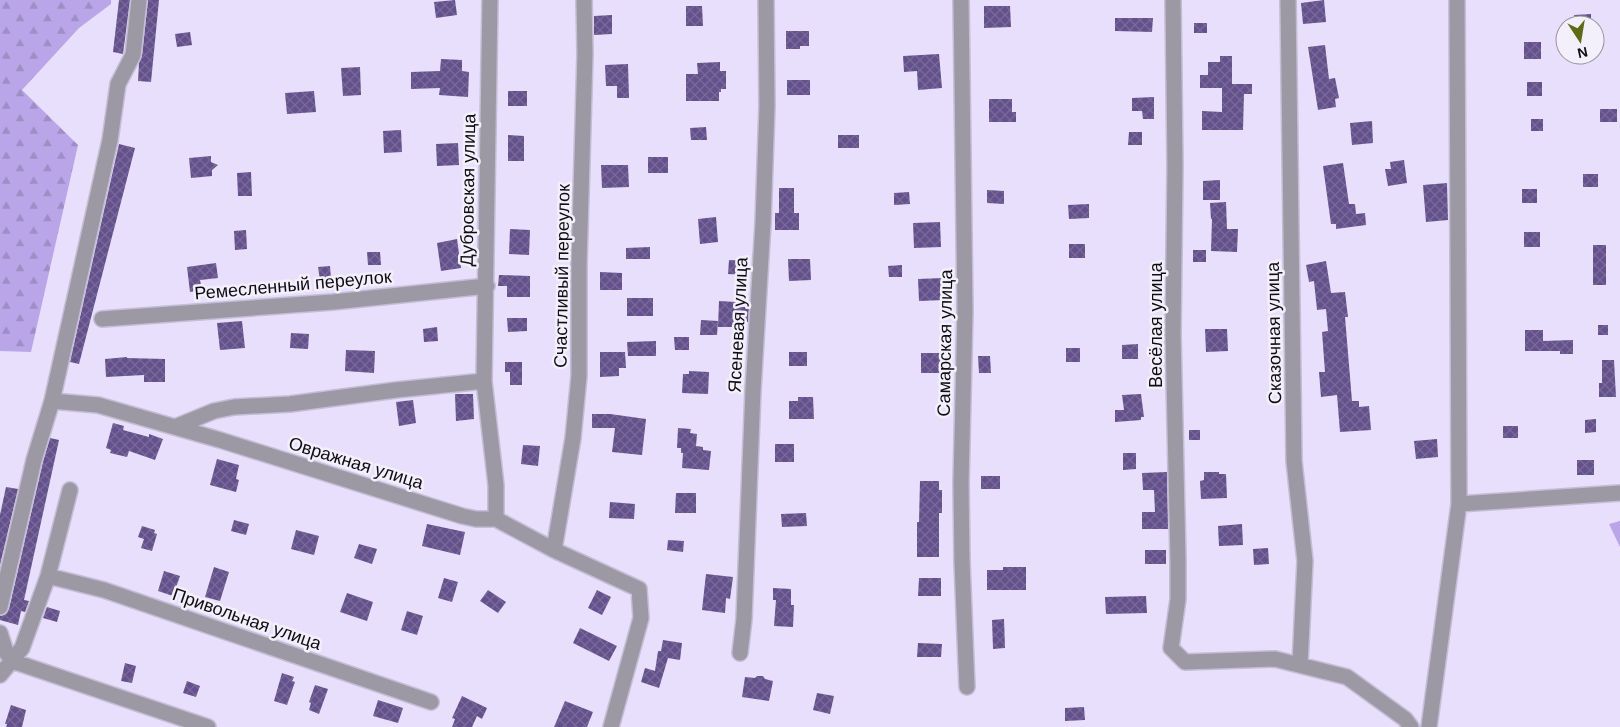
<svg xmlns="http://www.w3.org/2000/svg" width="1620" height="727" font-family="Helvetica,sans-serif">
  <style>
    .forest { fill: url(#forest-firs) }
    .building { fill: url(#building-cross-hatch) }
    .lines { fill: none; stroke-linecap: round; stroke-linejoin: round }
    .street-casing { stroke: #c4bdd6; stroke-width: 18 }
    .street { stroke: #9c99a4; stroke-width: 15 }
    .labels { text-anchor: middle; stroke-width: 5; stroke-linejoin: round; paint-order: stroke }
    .street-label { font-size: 18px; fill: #0f0c15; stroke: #f3f0fb }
  </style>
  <defs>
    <pattern id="forest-firs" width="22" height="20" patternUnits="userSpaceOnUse" patternTransform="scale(1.25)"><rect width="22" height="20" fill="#baa5e8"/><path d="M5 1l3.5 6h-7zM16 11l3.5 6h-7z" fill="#9f8dc6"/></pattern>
    <pattern id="building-cross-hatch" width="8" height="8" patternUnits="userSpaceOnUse" patternTransform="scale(1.25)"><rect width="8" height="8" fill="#64508c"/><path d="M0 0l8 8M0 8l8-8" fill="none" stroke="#796a97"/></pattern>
  </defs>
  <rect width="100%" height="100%" fill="#e7dffb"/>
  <path class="forest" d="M0 0H111V4L79 28 22 90 78 145 31 352 0 351Z
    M1620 521V547L1609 524Z"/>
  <path class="building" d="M119 0H130L123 54 113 52Z
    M148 0H159L151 82 138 81 139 63 142 56Z
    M455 0 457 15 436 18 434 2Z
    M1324 0 1326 22 1303 24 1301 3Z
    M686 6H702L703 26H686Z
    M984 6H1010L1011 27 984 28Z
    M1591 14V25H1574V15Z
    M612 15V34L594 35V16Z
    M1115 18H1153L1152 32 1115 31Z
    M1194 23H1207V33H1194Z
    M786 31H809V46H800V49H786Z
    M190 32 192 45 177 47 175 34Z
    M1524 42H1541V59H1524Z
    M1325 45 1329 79 1335 78 1339 98 1335 99 1336 107 1318 110 1308 47Z
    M939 54 942 88 918 90 917 71 904 72 903 56Z
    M1220 56H1232V84H1252V94H1244L1243 130H1202V111L1222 112V88H1200V75H1208V62H1220Z
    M441 59 462 60V71L469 72 468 97 439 95 440 88 411 89V72L440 71Z
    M720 62V71H726V89H721V92H719V101H686V74H698L697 63Z
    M628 64 629 98H617V86H606L605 65Z
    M360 67 361 95 343 96 341 68Z
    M787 80H810V95H787Z
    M1527 82H1542V96H1527Z
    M314 91 316 112 287 114 285 93Z
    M508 91H527V106H508Z
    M1154 97V119H1143L1142 111H1132V98Z
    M989 99H1012V112H1016V122H989Z
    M1600 109H1617V122H1600Z
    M1531 119H1543V131H1531Z
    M1372 121 1373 143 1352 145 1350 123Z
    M706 127 707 140H691L690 128Z
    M401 130 402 152 384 153 383 131Z
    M1129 132H1142V145H1128Z
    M508 135 524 136V161H508Z
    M838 135H859V148H838Z
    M458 143 459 165 437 166 436 144Z
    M119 144 135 148 79 364 70 362Z
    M211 156V162L218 165 212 170V176L191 178 189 158Z
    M648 157H668V173H648Z
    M1404 160 1407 183 1388 186 1385 169H1391L1390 162Z
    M1343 163 1349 204H1355L1356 214 1365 213 1366 225 1336 229V224H1331L1323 166Z
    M601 165H628L629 187 602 188Z
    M251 172 252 196H238L237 173Z
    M1583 174H1598V187H1583Z
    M1220 180V200H1203V181Z
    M1447 183 1448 220 1426 222 1423 185Z
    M779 188H794V213H799V230H775V213H779Z
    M1522 189H1537V203H1522Z
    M987 190 1004 191V204L987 203Z
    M909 192 910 204 894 205V193Z
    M1226 202 1227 229H1238L1237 252 1211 251 1212 219H1211L1210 203Z
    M1089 204V218L1069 219 1068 205Z
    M716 217 718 242 700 244 698 219Z
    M940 222 941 247 914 248 913 223Z
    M510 229 530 230 529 255 509 254Z
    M246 230 247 249 235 250 234 231Z
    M1524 232H1540V247H1524Z
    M457 239 461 268 441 271 437 243Z
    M1069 244H1085V258H1069Z
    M1593 245H1606V285H1593Z
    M650 247V259H626V248Z
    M1193 250H1206V262H1193Z
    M367 252H380L381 265H368Z
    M788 259H810L811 280 789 281Z
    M729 260 748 261V275L728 274Z
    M1326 261 1331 293 1345 292 1348 317H1345L1352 401H1359V407L1369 406 1371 430 1340 432 1337 395 1321 397 1319 372H1325L1322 332 1328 331 1326 309 1317 310 1314 281 1309 282 1306 265Z
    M216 263 218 278 200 280 202 290 190 292 187 267Z
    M902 265V277H889L888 266Z
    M330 266 331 279 320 280 318 267Z
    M600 272 622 273V290H600Z
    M499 275 530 276V297H507V286H498Z
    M943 278 944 300 919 301 918 279Z
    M627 298H653V316H627Z
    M719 301 736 302V307H749L748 322 737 321V327H718Z
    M507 318H527V331L508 332Z
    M701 320 718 321 717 335H700Z
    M242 321 245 348 220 350 217 323Z
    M1598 325H1608V335H1598Z
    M437 327 438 341 424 342 423 329Z
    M1205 329H1227L1228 351 1206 352Z
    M1525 330H1543V341L1573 340V354H1560V351H1525Z
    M291 333 309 334 308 349 290 348Z
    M674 337H689V350H675Z
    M656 341V356H628L627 342Z
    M1138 344V359H1122V345Z
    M1066 348H1080V362H1066Z
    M346 350 375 351 374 373 345 371Z
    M600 352H625L626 368H619V376L600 377Z
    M789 352H807V366H789Z
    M921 353H944V373H921Z
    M978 356H990L991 373H979Z
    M127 357V358L165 359V382H144V375L106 377 105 359Z
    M1602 360H1614L1616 397H1599V383H1602Z
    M505 362H522V385H510V372H505Z
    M689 371 709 372 708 394 682 393 683 374H689Z
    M455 394H473L474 419 456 421Z
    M1141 394 1144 417H1141V420L1115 422V410H1124L1122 395Z
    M798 397H813L814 419H789V401H798Z
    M413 400 416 423 399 426 396 402Z
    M592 414H610L646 419 642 455 612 452 615 428H592Z
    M1596 419V432L1585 433V420Z
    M113 423 124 426 123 430 149 437V434L163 439 155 460 129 451 127 457 110 453 111 450 106 448Z
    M1503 426H1518V438H1503Z
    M678 428 691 429 690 433 697 434 696 446 703 447V450L711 451 709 470 682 468 683 453H681V448H677Z
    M1189 430H1200V440H1189Z
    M50 438 59 440 24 600 29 601 25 612 21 611 18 625 0 620V616L6 614 9 609 43 462Z
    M1437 439 1438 457 1416 459 1414 441Z
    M775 444H794V462H775Z
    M523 445 540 446 538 466 521 464Z
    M1123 453H1136V469L1123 470Z
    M217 459 239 465 236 479 239 480 236 492 210 485Z
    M1577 460H1594V475H1577Z
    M1167 472 1168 529H1142V512H1155L1154 490H1143L1142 473Z
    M1204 472H1219V474H1226L1227 498 1201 499 1200 481 1204 480Z
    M981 476H1000V489H981Z
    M920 481H939V490H942V513H939V557H917V522H919Z
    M6 487 18 489 0 565V515Z
    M676 493H696V513H675Z
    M610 502 635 504 634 519 609 518Z
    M806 513 807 526 782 527 781 514Z
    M234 520 249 524 246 535 231 531Z
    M427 524 465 532 460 555 422 546Z
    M1242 524 1243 545 1219 546 1218 526Z
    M142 526 155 530 154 533 157 534 152 551 141 548 144 539 138 537Z
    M296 530 319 536 314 555 291 549Z
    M668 540 684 541 683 552 667 550Z
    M359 544 377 549 372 564 354 558Z
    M1268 548 1269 564 1254 565 1253 549Z
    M1145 550H1166V564H1145Z
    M214 567 229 572 220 601 205 597Z
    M1003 567H1026V590H987V570H1003Z
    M164 571 180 576 173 596 158 591Z
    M706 574 733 577 730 599 726 598 725 613 702 610Z
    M444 578 458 582 452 602 438 598Z
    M919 578H941V596H918Z
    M773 588 791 589V605H794L793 627 774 626 776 600H773Z
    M488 590 506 602 498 613 480 601Z
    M597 590 611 597 602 615 588 608Z
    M347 593 373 602 367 621 340 612Z
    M1146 596 1147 613 1106 614 1105 597Z
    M47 607 60 611 57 622 43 618Z
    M407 611 423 616 417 635 401 630Z
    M1004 619 1005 648 993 649 992 620Z
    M580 628 617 646 609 661 573 643Z
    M663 640 682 643 680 660 668 658 659 688 641 682 645 668 655 671 658 651H661Z
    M918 643 942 644 941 657H917Z
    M125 663 136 666 132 683 121 681Z
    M282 673 294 677 292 681 295 682 287 705 274 701Z
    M757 676H763L765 679 773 681 769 701 742 697 745 677 755 678Z
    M187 681 200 686 196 697 183 693Z
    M315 685 328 689 319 714 309 710 311 703 309 702Z
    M817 693 834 696 830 714 813 710Z
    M462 696 487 708 482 719 477 716 472 727H452L455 719 452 718Z
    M378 700 403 708 398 723 373 716Z
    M565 701 593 712 587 727H554Z
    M11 705 26 710 22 727H6L7 724H5Z
    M1084 707 1085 720 1065 721V708Z"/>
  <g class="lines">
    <defs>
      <path id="street" d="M490 0 484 381 496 485V519
        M961 0 965 311 961 483 962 562 967 687
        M1173 0 1175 166 1173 334 1178 560V599L1171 648 1185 662 1275 659 1347 677 1405 719 1411 727
        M1288 0 1294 461 1305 561 1300 665
        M102 319 333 302 487 286
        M52 401 98 405 220 440 462 516 476 519H496L554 550 639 589 641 618 611 727
        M175 427 214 411 234 407 290 404 396 390 484 381
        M1459 504 1620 493
        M554 550 573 438 579 376V264L585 54 584 0
        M48 576 104 590 431 702
        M0 607 34 460 52 401 110 140 118 84 133 55 139 0
        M0 633 6 652 12 661 208 727
        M740 653 744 619 753 390 763 223 767 106 766 0
        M0 675 22 648 48 576 70 490
        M1429 727 1459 504 1457 0"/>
    </defs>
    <use href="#street" class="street-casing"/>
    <use href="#street" class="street"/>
  </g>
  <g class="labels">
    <g class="street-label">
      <text transform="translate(468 190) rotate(-89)" y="6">Дубровская улица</text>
      <text transform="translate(562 276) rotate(-89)" y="6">Счастливый переулок</text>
      <text transform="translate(293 285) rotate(-5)" y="6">Ремесленный переулок</text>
      <text transform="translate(738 325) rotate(-87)" y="6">Ясеневая улица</text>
      <text transform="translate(1156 325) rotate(-90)" y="6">Весёлая улица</text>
      <text transform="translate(1274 333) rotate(-91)" y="6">Сказочная улица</text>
      <text transform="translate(945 343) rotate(-89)" y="6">Самарская улица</text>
      <text transform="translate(356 463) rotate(17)" y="6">Овражная улица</text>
      <text transform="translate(247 619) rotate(19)" y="6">Привольная улица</text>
    </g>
  </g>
  <g transform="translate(1580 40) rotate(168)"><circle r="24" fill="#f3f0fb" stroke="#98959f"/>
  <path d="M0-4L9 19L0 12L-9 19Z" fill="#5d6b14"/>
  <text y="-8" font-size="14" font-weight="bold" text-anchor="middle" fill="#0f0c15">N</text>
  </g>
</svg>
